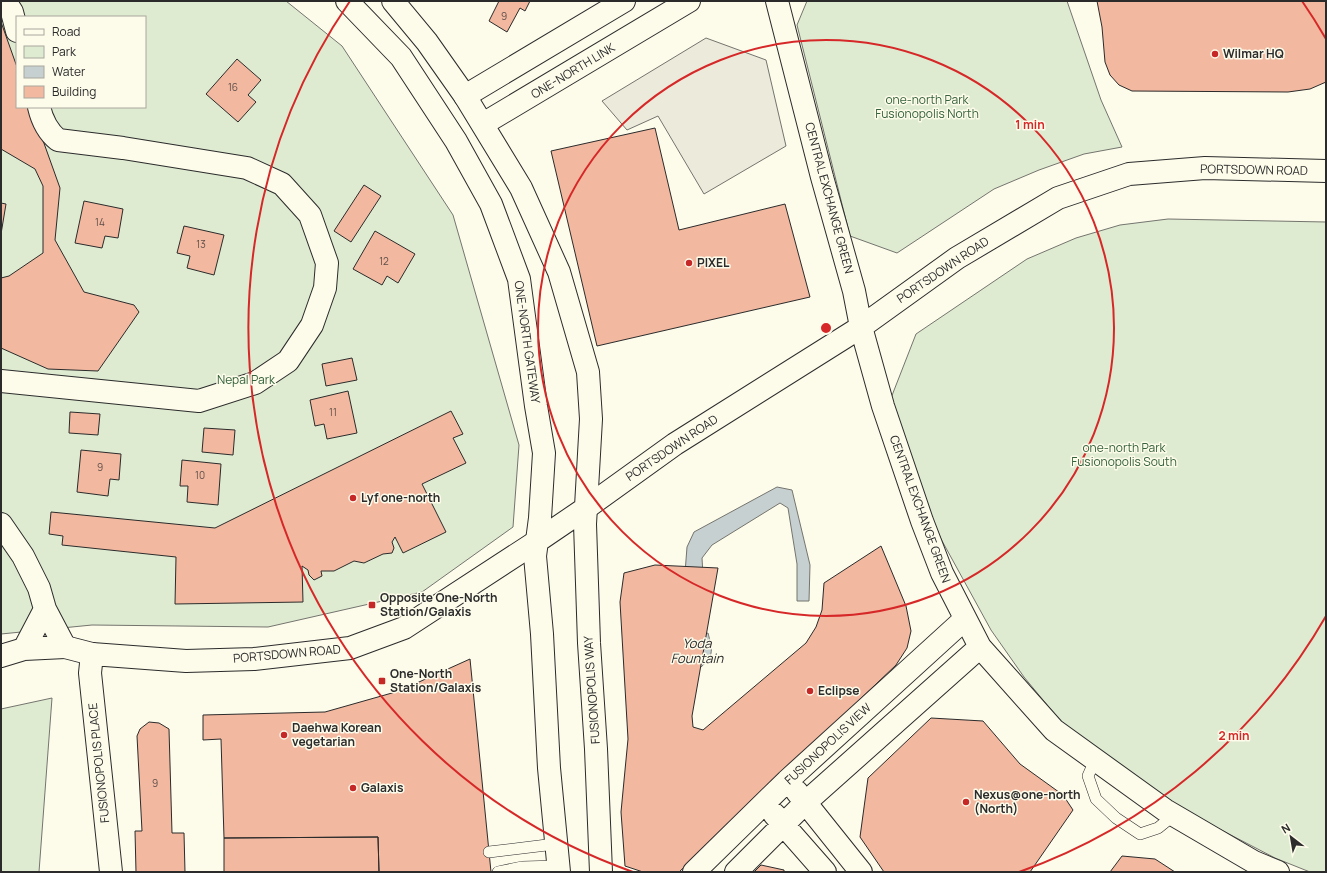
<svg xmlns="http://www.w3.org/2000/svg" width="1327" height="873" font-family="Manrope,sans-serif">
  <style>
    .green { fill: #deebd1; stroke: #74746e; fill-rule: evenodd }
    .parking { fill: #eceadb; stroke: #74746e }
    .water { fill: #c7d0d0; stroke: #74746e }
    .building { fill: #f2b8a0; stroke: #2b2b2b }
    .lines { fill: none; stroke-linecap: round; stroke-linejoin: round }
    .service-casing { stroke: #2b2b2b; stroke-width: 12 }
    .minor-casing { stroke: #2b2b2b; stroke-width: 24 }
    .tertiary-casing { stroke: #2b2b2b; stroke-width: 24 }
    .service { stroke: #fdfbea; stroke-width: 11 }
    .minor { stroke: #fdfbea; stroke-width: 22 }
    .tertiary { stroke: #fdfbea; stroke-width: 22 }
    .ring { fill: none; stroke: #d62828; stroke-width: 2 }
    .poi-dot { fill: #c62828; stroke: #fdfbea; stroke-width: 1.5 }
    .labels { text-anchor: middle; stroke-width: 3; stroke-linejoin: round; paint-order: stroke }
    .number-label { font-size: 10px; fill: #5d4e48 }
    .poi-label { font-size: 12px; font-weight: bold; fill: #2b2b2b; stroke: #fdfbea; text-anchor: start }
    .street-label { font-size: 12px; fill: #2b2b2b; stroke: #fdfbea }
    .park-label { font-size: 12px; fill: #34623c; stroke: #fdfbea }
    .water-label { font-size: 13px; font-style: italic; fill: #2b2b2b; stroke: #fdfbea }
    .centre { fill: #d62828; stroke: #fdfbea; stroke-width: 2 }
    .ring-label { font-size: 12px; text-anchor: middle; font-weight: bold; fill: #d62828; stroke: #fdfbea; stroke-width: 3; stroke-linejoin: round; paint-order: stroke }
  </style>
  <rect width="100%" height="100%" fill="#fdfbea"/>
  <path class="green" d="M1 1H286L342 46 453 215 519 445 513 527 422 592 268 627 92 625 1 634ZM17 17H145V107H17Z
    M807 1H1067L1101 100 1122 147 1084 154 1039 170 994 189 897 253 850 236 797 25Z
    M1168 219 1326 222V872H1310L1275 858 1177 807 1062 723 1024 677 991 630 941 539 923 498 891 398 916 334 1027 259 1076 238 1120 225Z
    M52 698 39 872H1V709Z"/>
  <path class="parking" d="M706 38 766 60 786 146 704 194 658 116 627 130 602 101Z"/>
  <path class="water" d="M777 487 792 490 810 565 809 601H797V564L788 508 780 503 712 545 702 558 706 627 684 586 687 547 694 532Z
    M708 633C712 649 715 655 701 667L691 665 684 640Z"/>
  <path class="building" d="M499 1H530L525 11 520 8 507 32 489 21Z
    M1097 1H1326V82L1310 89 1288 92 1132 91 1119 85 1110 75 1105 62 1102 27Z
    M1 22 17 67V107H31L60 188 55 240 84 292 134 305 139 312 98 371 48 369 1 348V278L9 276 43 253V186L35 169 1 149Z
    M237 59 261 80 248 95 256 102 238 122 206 94Z
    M655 128 679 230 785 204 810 297 597 346 551 151Z
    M364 185 381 196 351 242 334 231Z
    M84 201 123 209 118 238 105 236 102 248 75 243Z
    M1 203 6 204 1 234Z
    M184 226 224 235 214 275 187 268 190 256 177 253Z
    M375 231 415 254 398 283 387 276 382 285 353 269Z
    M352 358 357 380 326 386 322 364Z
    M348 391 357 433 327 439 324 424 315 426 310 400Z
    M451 411 463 434 453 438 466 463 422 484 446 532 403 553 395 537 392 542 394 548 392 553 383 554 364 563 354 561 334 571H321L322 576 314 580 309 575 308 570 302 566 303 602 175 604 176 557 62 545 63 536 49 534 51 512 215 528Z
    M70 412 100 414 98 435 69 433Z
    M204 428 235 430 233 455 202 452Z
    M81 450 121 454 119 480 110 479 108 496 77 492Z
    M182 460 221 464 218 505 187 502 188 486H180Z
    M881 546 906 606 911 631 907 648 896 665 679 872H643L625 866 621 812 628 739 620 602 624 573 655 565 718 568 692 716 693 727 703 730 806 643 816 627 822 610 824 583Z
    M470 659 491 872H379L378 837 224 838 221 739 203 740V715L325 712 399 691Z
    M931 718 983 721 1020 764 1063 795 1073 810 1030 872H884L860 837 868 778Z
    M149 722 159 723 169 729 172 833H184L185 872H136L135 831H142L137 736 140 729Z
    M378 837 379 872H224V838Z
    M1122 856 1155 859 1175 872H1110Z
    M761 865 784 870V872H754Z"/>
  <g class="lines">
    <defs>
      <path id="service" d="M1095 760 1088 776 1096 799 1116 818 1140 834 1158 828 1174 815
        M489 852 555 844
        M498 872 522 867 558 866"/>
      <path id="minor" d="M5 1 12 12 17 31
        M777 1 822 177 854 291 861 327 883 406 922 521 942 573 980 647 1054 730 1165 810 1254 862 1278 872
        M465 96 624 1
        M483 124 689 1
        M1 381 199 401 255 383 288 361 312 325 325 288 327 263 310 215 282 184 247 168 123 148 58 140C47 131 42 120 39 107
        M586 508 675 444 861 327 957 258 1058 198 1129 174 1205 168 1326 171
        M1 524 23 556 39 588 45 609 65 647 24 649 1 656
        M24 649 45 609
        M797 792 861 872
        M774 814 825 872
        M111 872 90 673 92 654 186 661 254 659 350 648 404 628 536 542
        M694 872 787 781 965 619
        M736 872 806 802 980 647"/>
      <path id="tertiary" d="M347 1 401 57 456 141 491 204 519 279 536 406 544 453 540 518 535 556 542 634 549 768 559 872
        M393 1 427 42 465 96 521 188 559 272 588 372 591 419 585 524 589 643 596 749 601 872
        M536 542 586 508
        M65 647 92 654"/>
    </defs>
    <use href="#service" class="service-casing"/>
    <use href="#minor" class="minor-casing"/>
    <use href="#tertiary" class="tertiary-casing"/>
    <use href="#service" class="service"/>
    <use href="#minor" class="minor"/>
    <use href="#tertiary" class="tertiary"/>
  </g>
  <g class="ring">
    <circle cx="826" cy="328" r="288"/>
    <path d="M1326 616A577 577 0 0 1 1019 872M633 872A577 577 0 0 1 350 1M1302 1A577 577 0 0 1 1326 39"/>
  </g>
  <g class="poi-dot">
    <circle cx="1215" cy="54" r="4"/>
    <circle cx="689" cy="263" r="4"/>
    <circle cx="353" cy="498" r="4"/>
    <rect x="368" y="601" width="8" height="8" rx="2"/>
    <rect x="378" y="677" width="8" height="8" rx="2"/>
    <circle cx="810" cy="691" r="4"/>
    <circle cx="284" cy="735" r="4"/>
    <circle cx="353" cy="788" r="4"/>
    <circle cx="966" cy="802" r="4"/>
  </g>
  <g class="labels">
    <g class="number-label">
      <text x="504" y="20">9</text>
      <text x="233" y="91">16</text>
      <text x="100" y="226">14</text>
      <text x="201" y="248">13</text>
      <text x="384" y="265">12</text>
      <text x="333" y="416">11</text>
      <text x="100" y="471">9</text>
      <text x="200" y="479">10</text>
      <text x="155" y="787">9</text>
    </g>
    <g class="poi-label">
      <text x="1223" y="58">Wilmar HQ</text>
      <text x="697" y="267">PIXEL</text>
      <text x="361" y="502">Lyf one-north</text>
      <text x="380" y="602">Opposite One-North<tspan x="380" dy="14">Station/Galaxis</tspan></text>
      <text x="390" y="678">One-North<tspan x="390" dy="14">Station/Galaxis</tspan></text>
      <text x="818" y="695">Eclipse</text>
      <text x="292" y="732">Daehwa Korean<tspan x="292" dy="14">vegetarian</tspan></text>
      <text x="361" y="792">Galaxis</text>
      <text x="974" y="799">Nexus@one-north<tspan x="974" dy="14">(North)</tspan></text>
    </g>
    <g class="street-label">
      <text transform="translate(573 71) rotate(-31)" y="4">ONE-NORTH LINK</text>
      <text transform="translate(1254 170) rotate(1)" y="4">PORTSDOWN ROAD</text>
      <text transform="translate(829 198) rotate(75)" y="4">CENTRAL EXCHANGE GREEN</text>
      <text transform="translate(943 270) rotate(-34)" y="4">PORTSDOWN ROAD</text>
      <text transform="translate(527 342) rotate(82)" y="4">ONE-NORTH GATEWAY</text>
      <text transform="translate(672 448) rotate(-34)" y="4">PORTSDOWN ROAD</text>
      <text transform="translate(920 509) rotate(70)" y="4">CENTRAL EXCHANGE GREEN</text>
      <text transform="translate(287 654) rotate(-5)" y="4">PORTSDOWN ROAD</text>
      <text transform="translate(592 690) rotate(-94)" y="4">FUSIONOPOLIS WAY</text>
      <text transform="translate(828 744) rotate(-43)" y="4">FUSIONOPOLIS VIEW</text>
      <text transform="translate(99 763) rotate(-96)" y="4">FUSIONOPOLIS PLACE</text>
    </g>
    <g class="park-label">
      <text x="927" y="104">one-north Park<tspan x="927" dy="14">Fusionopolis North</tspan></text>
      <text x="246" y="384">Nepal Park</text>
      <text x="1124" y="452">one-north Park<tspan x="1124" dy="14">Fusionopolis South</tspan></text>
    </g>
    <g class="water-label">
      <text x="697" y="648">Yoda<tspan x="697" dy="15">Fountain</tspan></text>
    </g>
  </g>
  <circle cx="826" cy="328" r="6" class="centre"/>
  <g class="ring-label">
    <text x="1030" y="129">1 min</text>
    <text x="1234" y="740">2 min</text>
  </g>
  <rect width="1327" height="873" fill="none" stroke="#2b2b2b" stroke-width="4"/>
  <rect x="16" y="16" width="130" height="92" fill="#fdfbea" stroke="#a9a89e"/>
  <rect x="24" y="29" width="20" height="6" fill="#fdfbea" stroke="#a9a89e"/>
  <text x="52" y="36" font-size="12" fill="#2b2b2b">Road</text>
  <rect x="24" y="46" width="20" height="12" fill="#deebd1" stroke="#a9a89e"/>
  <text x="52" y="56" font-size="12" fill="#2b2b2b">Park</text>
  <rect x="24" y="66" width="20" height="12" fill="#c7d0d0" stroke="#a9a89e"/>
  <text x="52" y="76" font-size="12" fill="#2b2b2b">Water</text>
  <rect x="24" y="86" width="20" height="12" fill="#f2b8a0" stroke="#a9a89e"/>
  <text x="52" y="96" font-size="12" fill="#2b2b2b">Building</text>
  <g transform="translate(1291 837) rotate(329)" stroke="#fdfbea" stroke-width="3" paint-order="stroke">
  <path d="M0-3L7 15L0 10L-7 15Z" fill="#2b2b2b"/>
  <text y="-6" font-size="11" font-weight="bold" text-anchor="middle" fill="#2b2b2b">N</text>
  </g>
</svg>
